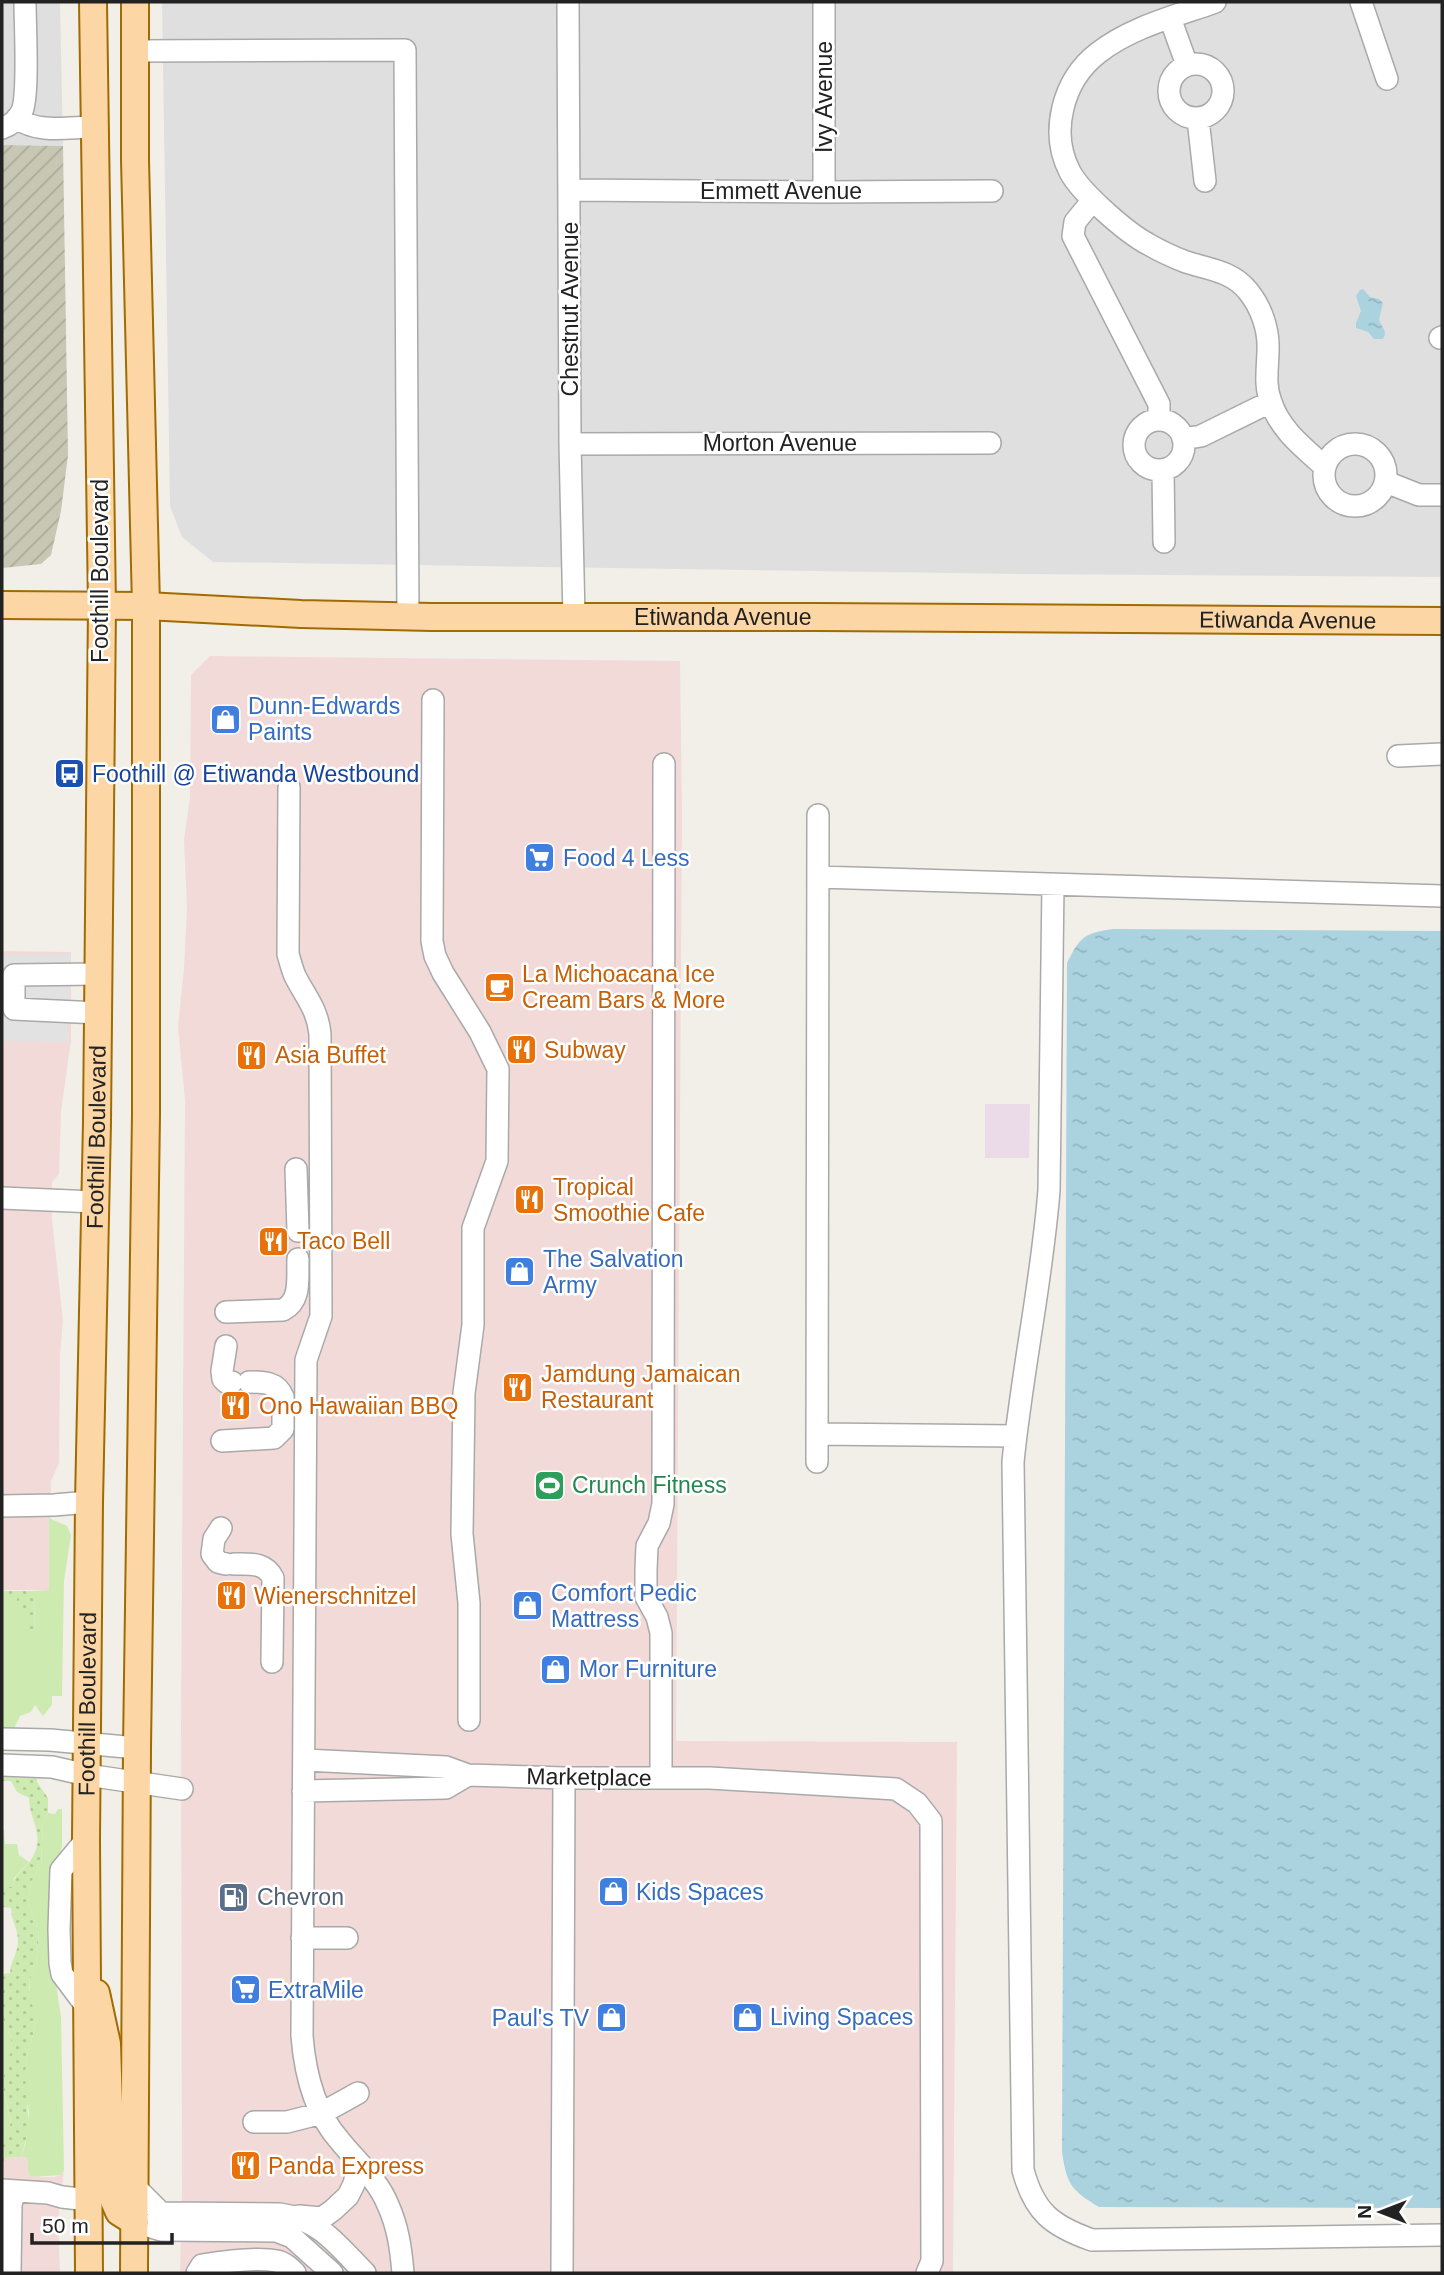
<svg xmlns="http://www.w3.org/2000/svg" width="1444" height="2275" font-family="Helvetica,sans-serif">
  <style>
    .residential { fill: #e0dfdf }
    .commercial { fill: #f2dad9 }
    .industrial { fill: #ebdbe8 }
    .construction { fill: url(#construction-furrows) }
    .grass { fill: #cdebb0 }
    .garden { fill: url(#garden-dots) }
    .parking { fill: #e2e2e2 }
    .water { fill: url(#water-ripples) }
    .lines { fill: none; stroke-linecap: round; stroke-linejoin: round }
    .minor-casing { stroke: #a9a9a9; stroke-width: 24 }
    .major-casing { stroke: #a06b00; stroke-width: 30 }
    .minor { stroke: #fff; stroke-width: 21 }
    .major { stroke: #fcd6a4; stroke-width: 26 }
    .labels { text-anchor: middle; stroke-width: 5; stroke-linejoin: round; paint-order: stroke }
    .street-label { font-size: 23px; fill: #222; stroke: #fff }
    .shop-label { font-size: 23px; fill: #366cbe; stroke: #fff; text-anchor: start }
    .transit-label { font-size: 23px; fill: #164399; stroke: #fff; text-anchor: start }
    .food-label { font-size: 23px; fill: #c56008; stroke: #fff; text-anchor: start }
    .leisure-label { font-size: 23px; fill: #27864d; stroke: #fff; text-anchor: start }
    .service-label { font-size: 23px; fill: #4e5e75; stroke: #fff; text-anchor: start }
  </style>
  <defs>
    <pattern id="construction-furrows" width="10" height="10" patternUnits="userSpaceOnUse" patternTransform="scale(1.75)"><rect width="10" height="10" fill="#c7c7b4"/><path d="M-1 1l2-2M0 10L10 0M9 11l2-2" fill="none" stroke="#abab9a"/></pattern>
    <pattern id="garden-dots" width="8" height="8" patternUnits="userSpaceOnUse" patternTransform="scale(1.75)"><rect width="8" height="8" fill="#cdebb0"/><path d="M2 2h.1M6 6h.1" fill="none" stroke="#b0c997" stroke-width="1.8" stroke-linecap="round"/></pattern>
    <pattern id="water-ripples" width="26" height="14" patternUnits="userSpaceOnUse" patternTransform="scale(1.75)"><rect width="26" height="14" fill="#aad3df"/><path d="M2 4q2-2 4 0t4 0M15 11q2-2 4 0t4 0" fill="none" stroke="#92b5bf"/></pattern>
  </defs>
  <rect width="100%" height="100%" fill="#f2efe9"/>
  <path class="residential" d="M2 2H60L63 146 2 145Z
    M162 2H1442V577L1017 574 213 562 182 537 170 506Z"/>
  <path class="commercial" d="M210 656 680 661 682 815 676 1741 957 1742 953 2273H180L182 2194 181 1723 185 1100 178 1027 184 968 187 908 184 840 190 797 191 675Z
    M2 951 71 952V1040L61 1112 59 1174 52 1182V1219L63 1321 60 1355 59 1463 51 1481 49 1590H2Z
    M27 2157 28 2172 32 2177H54L61 2175 64 2169 58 2220 60 2273H2V2172H4V2158Z"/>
  <path class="industrial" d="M985 1104H1030L1029 1158H985Z"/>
  <path class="construction" d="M2 145 63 146 68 455 61 511 51 555 41 564 2 568Z"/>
  <path class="grass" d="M49 1518 67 1526 71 1535 64 1581 62 1696H52V1705L43 1716 35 1705 31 1712 20 1716 14 1729H2V1598H17L29 1611V1639H35L34 1591 49 1590Z
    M58 1809H62V1846L59 1860 54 1970 61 2017 64 2169 61 2175 31 2177 28 2172 27 2157H21L26 2142 29 2112 24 2085 25 2074 28 2051 36 2025 29 1998 30 1979 36 1964 39 1933 30 1908 28 1897 32 1880 41 1865 43 1822 48 1813 55 1814Z
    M2 1829H4L5 1844H17L19 1855 29 1862 14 1878 12 1887H2Z
    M2 2016 11 2038 12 2047 3 2086 11 2124 2 2142Z"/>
  <path class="garden" d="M2 1591H34L35 1639 29 1640V1611H18L17 1598H2Z
    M2 1777 37 1778V1782L48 1798V1813L43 1822 41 1865 32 1880 28 1897 30 1908 39 1933 36 1964 30 1979 29 1988 36 2025 28 2051 25 2074 29 2129 21 2157 4 2158V2172H2V2142L11 2123 3 2086 4 2076 12 2047 11 2038 2 2016 3 1974 10 1973C10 1962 18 1953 18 1941 18 1928 11 1921 11 1908L3 1907 2 1887H12C14 1873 29 1867 34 1854 44 1834 29 1818 29 1798L17 1792 11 1781H2Z"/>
  <path class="parking" d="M70 954 68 1042 2 1041V955Z"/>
  <path class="water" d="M1363 289 1370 297 1379 299 1383 303 1379 320C1382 328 1388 331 1383 339H1374L1368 332 1356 328V323L1361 311 1356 296 1360 290Z
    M1113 929 1442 931V2208L1099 2207C1071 2190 1067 2185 1062 2152L1067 963C1080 937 1084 933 1113 929Z"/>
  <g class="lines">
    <defs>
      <path id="minor" d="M568 2 570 444 574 617
        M824 2V192
        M1215 2C1176 16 1131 27 1098 53 1063 80 1049 132 1070 172 1081 193 1127 233 1148 244 1160 251 1173 257 1186 262 1208 269 1232 271 1248 291 1261 307 1269 329 1268 350 1268 367 1264 385 1271 402 1280 430 1304 448 1325 467
        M1361 2 1387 79
        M1170 18 1187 65
        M135 51 405 50 408 617
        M1169 91a27 27 0 1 1 54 0a27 27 0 1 1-54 0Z
        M17 118C37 134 69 127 93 127
        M1198 119 1205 181
        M2 128C11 125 17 121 22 111 29 95 25 24 25 2
        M570 190 824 192 992 191
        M1093 200 1075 222 1073 236 1159 404V419
        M1440 338 1442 337
        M1134 445a25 25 0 1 1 50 0a25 25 0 1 1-50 0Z
        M1183 439 1201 436 1270 402
        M1324 475a31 31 0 1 1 62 0a31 31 0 1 1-62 0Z
        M570 444 990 443
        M1163 470 1164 542
        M1386 482 1419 495H1442
        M433 700 432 941 435 956 443 973 480 1032 498 1069 497 1161 473 1228V1325L464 1393 462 1534 469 1603V1720
        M1398 756 1442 754
        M289 787 288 954C290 961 292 969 295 976 305 996 318 1010 320 1034L321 1316 306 1360 302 2036C305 2074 314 2112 340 2141 357 2162 378 2180 388 2205 398 2227 401 2249 403 2273
        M818 877 1442 896
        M1053 884 1049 1190C1042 1281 1022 1371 1013 1462L1023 2170C1034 2212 1052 2226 1092 2240L1442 2235
        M98 1013 14 1009V975L98 974
        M296 1169 298 1231
        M2 1198 95 1202
        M226 1312 283 1310C302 1300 297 1278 298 1259
        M226 1346 222 1371 223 1379 226 1382H232
        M249 1382C264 1382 277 1382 283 1397
        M817 1434 1016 1436
        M222 1441 274 1438 283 1429V1417
        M817 1462 818 815
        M2 1506 54 1505 89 1502
        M221 1528 214 1539 212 1554 218 1562 226 1564
        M234 1564C250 1564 265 1562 273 1578L272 1662
        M2 1739 50 1740 137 1748
        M305 1760 446 1767 468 1775 564 1778H710L896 1789 917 1803 931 1821 932 2261 927 2273
        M2 1765 52 1767 87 1775 182 1789
        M661 1778V1633L657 1617 646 1597V1570L647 1546 659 1523 663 1504 664 764
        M303 1791 446 1788 468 1775
        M86 1840 61 1870 59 1929 60 1963 62 1974 86 2006
        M302 1938H347
        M254 2122H287L322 2113 358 2093
        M135 2187 161 2213 280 2214C321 2220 337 2245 365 2273
        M2 2190 48 2193 62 2197 89 2200
        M299 2216 322 2218 333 2210 348 2196 354 2184 359 2163
        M135 2222 161 2230 276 2231 292 2237 332 2273
        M10 2273 11 2204 15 2192
        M197 2273 202 2265C221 2262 258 2257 276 2261 284 2262 290 2268 295 2273
        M562 2273 564 1778"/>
      <g id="major">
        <path id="s1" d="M2 605 146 606 301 614 432 617H818L1442 621"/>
        <path d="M96 1993 107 2044 112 2196 119 2212 135 2222"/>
        <path id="s2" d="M89 2273 86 1840 89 1502 97 1122 102 606 93 2"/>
        <path d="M134 2273 137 1748 146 1114V606L135 160V2"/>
      </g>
    </defs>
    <use href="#minor" class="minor-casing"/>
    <use href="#major" class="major-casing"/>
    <use href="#minor" class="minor"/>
    <use href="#major" class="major"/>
  </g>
  <defs>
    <symbol id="shop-square" viewBox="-11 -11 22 22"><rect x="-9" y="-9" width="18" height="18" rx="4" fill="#3f7fe0" stroke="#fff"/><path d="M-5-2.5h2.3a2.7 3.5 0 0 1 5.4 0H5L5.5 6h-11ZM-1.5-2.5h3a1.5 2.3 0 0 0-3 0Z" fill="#fff"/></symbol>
    <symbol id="bus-square" viewBox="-11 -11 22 22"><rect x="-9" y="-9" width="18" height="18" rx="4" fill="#1a4fb4" stroke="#fff"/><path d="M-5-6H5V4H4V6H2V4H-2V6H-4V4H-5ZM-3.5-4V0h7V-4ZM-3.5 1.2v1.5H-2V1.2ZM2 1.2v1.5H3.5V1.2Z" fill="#fff"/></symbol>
    <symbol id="supermarket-square" viewBox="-11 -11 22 22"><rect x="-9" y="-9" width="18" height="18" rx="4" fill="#3f7fe0" stroke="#fff"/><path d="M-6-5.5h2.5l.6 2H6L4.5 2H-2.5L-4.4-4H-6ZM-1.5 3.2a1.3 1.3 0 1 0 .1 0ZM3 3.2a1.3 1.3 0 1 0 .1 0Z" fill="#fff"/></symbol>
    <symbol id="cafe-square" viewBox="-11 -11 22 22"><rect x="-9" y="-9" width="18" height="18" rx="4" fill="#e8710a" stroke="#fff"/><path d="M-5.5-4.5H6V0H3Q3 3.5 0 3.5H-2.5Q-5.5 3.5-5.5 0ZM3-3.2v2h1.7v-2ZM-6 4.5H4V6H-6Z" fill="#fff"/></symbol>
    <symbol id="restaurant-square" viewBox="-11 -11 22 22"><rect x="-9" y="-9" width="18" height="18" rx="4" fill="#e8710a" stroke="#fff"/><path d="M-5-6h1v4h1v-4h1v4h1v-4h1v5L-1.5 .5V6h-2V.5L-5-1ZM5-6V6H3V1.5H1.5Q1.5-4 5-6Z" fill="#fff"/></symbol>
    <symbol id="stadium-square" viewBox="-11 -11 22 22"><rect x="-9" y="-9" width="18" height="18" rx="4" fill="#2e9e5b" stroke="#fff"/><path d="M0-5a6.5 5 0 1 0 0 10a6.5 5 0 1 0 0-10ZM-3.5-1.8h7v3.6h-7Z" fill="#fff"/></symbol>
    <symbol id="fuel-square" viewBox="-11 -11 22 22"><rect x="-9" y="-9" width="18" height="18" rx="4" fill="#5c6f8a" stroke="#fff"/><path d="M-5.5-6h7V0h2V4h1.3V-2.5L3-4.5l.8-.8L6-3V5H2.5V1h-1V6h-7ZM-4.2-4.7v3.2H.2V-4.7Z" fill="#fff"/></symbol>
  </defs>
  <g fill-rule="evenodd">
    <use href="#shop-square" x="208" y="702" width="35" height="35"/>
    <use href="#bus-square" x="52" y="756" width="35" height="35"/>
    <use href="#supermarket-square" x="522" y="840" width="35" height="35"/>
    <use href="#cafe-square" x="482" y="970" width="35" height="35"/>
    <use href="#restaurant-square" x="504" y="1032" width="35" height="35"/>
    <use href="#restaurant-square" x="234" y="1038" width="35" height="35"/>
    <use href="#restaurant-square" x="512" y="1182" width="35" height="35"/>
    <use href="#restaurant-square" x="256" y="1224" width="35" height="35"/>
    <use href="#shop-square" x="502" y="1254" width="35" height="35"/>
    <use href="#restaurant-square" x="500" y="1370" width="35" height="35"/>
    <use href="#restaurant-square" x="218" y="1388" width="35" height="35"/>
    <use href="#stadium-square" x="532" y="1468" width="35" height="35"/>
    <use href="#restaurant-square" x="214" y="1578" width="35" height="35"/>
    <use href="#shop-square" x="510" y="1588" width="35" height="35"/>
    <use href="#shop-square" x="538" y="1652" width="35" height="35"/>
    <use href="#shop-square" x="596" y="1874" width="35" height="35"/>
    <use href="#fuel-square" x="216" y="1880" width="35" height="35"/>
    <use href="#supermarket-square" x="228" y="1972" width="35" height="35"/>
    <use href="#shop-square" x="730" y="2000" width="35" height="35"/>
    <use href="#shop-square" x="594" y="2000" width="35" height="35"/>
    <use href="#restaurant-square" x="228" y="2148" width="35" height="35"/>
  </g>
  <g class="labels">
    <g class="street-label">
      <text transform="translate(824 97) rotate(-90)" y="8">Ivy Avenue</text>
      <text x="781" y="199">Emmett Avenue</text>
      <text transform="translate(570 309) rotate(-90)" y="8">Chestnut Avenue</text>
      <text x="780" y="451">Morton Avenue</text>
      <text transform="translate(100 571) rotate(-90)" y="8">Foothill Boulevard</text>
      <text dy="8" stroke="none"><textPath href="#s1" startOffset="721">Etiwanda Avenue</textPath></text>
      <text dy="8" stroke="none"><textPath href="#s1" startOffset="1286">Etiwanda Avenue</textPath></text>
      <text dy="8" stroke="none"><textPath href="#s2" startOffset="1136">Foothill Boulevard</textPath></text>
      <text dy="8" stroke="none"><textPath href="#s2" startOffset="569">Foothill Boulevard</textPath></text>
      <text transform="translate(589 1777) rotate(1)" y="8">Marketplace</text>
    </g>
    <g class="shop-label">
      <text x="248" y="714">Dunn-Edwards<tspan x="248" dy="26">Paints</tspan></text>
      <text x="563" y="866">Food 4 Less</text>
      <text x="543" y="1267">The Salvation<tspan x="543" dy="26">Army</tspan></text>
      <text x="551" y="1601">Comfort Pedic<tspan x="551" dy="26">Mattress</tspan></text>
      <text x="579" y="1677">Mor Furniture</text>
      <text x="636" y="1900">Kids Spaces</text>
      <text x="268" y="1998">ExtraMile</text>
      <text x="770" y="2025">Living Spaces</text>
      <text x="589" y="2026" text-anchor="end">Paul's TV</text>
    </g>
    <g class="transit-label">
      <text x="92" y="782">Foothill @ Etiwanda Westbound</text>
    </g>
    <g class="food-label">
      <text x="522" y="982">La Michoacana Ice<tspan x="522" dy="26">Cream Bars &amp; More</tspan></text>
      <text x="544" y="1058">Subway</text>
      <text x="275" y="1063">Asia Buffet</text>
      <text x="553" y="1195">Tropical<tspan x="553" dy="26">Smoothie Cafe</tspan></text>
      <text x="297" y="1249">Taco Bell</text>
      <text x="541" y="1382">Jamdung Jamaican<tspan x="541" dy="26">Restaurant</tspan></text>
      <text x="259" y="1414">Ono Hawaiian BBQ</text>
      <text x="254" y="1604">Wienerschnitzel</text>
      <text x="268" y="2174">Panda Express</text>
    </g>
    <g class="leisure-label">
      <text x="572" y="1493">Crunch Fitness</text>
    </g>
    <g class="service-label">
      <text x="257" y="1905">Chevron</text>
    </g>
  </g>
  <rect width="1444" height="2275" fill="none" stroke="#222222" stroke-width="7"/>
  <g transform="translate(1381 2212) rotate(270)" stroke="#ffffff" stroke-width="5" paint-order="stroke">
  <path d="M0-5L12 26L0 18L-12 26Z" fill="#222222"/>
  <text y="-10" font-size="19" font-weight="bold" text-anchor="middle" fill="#222222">N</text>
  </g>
  <path d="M32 2233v10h140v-10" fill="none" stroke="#222222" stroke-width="3.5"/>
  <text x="42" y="2233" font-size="21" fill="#222222" stroke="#ffffff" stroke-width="5" paint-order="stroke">50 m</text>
</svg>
